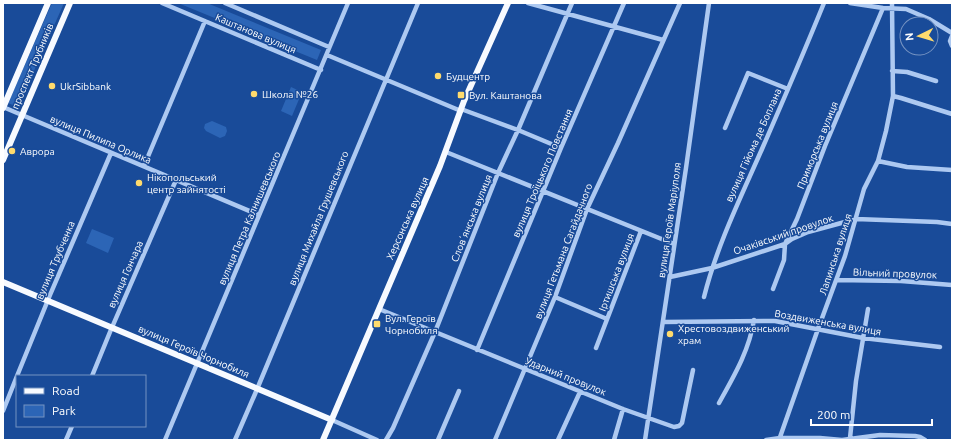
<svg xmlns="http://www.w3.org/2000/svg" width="955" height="443" font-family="Ubuntu,sans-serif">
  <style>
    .green { fill: #2c65b6 }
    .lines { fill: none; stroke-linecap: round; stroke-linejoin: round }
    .minor { stroke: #adc9f1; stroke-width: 4.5 }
    .major { stroke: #f7faff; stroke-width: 6 }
    .poi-dot { fill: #ffdb6d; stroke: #194b99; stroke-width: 1.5 }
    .labels { text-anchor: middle; stroke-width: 3; stroke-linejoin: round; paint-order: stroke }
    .street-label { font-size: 10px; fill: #fff; stroke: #194b99 }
    .poi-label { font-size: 10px; fill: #fff; stroke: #194b99; text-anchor: start }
  </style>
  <rect width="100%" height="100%" fill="#194b99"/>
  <path class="green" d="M52 3H64L18 107 8 103Z
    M178 3H207L321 50 317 60Z
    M291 87 302 92 292 116 281 111Z
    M212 121 226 127 227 131 225 136 220 138 206 131 204 128 205 124Z
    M92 229 114 238 108 253 86 243Z"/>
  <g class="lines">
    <path class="minor" d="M162 3 321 70
      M225 3 329 47
      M528 3 663 40
      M850 3 883 8 906 9 929 19 952 33
      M952 36 950 41 952 46
      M327 55 461 111
      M892 71 907 72 936 81
      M893 96 901 98 952 114
      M3 107 259 215
      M461 109 518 130 561 148
      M725 128 748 73 788 89
      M446 152 674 244
      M878 161 907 167 952 170
      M144 166 205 21
      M670 277 712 268 785 244 792 239 808 232 856 219 937 222 952 224
      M837 280 901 281 952 285
      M773 289 784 260 785 244 797 219 825 146 883 8
      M555 297 607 319
      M704 297C717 245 741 197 762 149 783 101 804 52 824 3
      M379 309 623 409 674 427 679 426 682 423 693 370
      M663 322 775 321 863 338 940 347
      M596 348 641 231
      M477 350 561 148 624 3
      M17 376 50 295 111 153
      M92 376 110 332 176 180
      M719 403C734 376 749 351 754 320
      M3 411 17 376
      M332 420 377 440
      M850 438 856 381 868 309
      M66 440 72 426
      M165 440 348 3
      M235 440 255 394 418 3
      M386 440 393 428 435 332 498 173 518 130 572 3
      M438 440 459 391
      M495 440 555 297 587 209 618 143 680 3
      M558 440 580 392
      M614 440 623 409
      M645 440 686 168 709 3
      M766 440 780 438H820L842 440 880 435 915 436 920 437 925 440
      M779 440 818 329 845 256 864 189 878 161 886 131 893 96 892 3"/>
    <path class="major" d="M3 108 48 3
      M3 160 70 3
      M3 282 332 420
      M323 440 440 166 464 101 508 3"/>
  </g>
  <g class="poi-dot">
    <circle cx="438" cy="76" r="4"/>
    <circle cx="52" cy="86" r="4"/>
    <circle cx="254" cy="94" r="4"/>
    <rect x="457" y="91" width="8" height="8" rx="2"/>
    <circle cx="12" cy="151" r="4"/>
    <circle cx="139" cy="183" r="4"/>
    <rect x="373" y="320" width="8" height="8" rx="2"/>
    <circle cx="670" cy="334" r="4"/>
  </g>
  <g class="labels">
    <g class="street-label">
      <text transform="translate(256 33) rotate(23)" y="4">Каштанова вулиця</text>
      <text transform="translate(32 66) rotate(-67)" y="4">проспект Трубників</text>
      <text transform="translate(101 139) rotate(23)" y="4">вулиця Пилипа Орлика</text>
      <text transform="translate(753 145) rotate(-66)" y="4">вулиця Гійома де Боплана</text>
      <text transform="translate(817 145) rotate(-68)" y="4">Приморська вулиця</text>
      <text transform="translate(542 173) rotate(-67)" y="4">вулиця Троїцького Повстання</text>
      <text transform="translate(249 218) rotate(-67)" y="4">вулиця Петра Калнишевського</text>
      <text transform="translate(318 218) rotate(-68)" y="4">вулиця Михайла Грушевського</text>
      <text transform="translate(407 218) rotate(-66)" y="4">Херсонська вулиця</text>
      <text transform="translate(471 218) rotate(-68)" y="4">Словʼянська вулиця</text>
      <text transform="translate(669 220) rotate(-82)" y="4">вулиця Героїв Маріуполя</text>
      <text transform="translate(783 234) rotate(-19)" y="4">Очаківський провулок</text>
      <text transform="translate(563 251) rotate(-69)" y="4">вулиця Гетьмана Сагайдачного</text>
      <text transform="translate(835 254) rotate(-72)" y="4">Лапинська вулиця</text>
      <text transform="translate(55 260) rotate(-67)" y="4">вулиця Трубченка</text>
      <text transform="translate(616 272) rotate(-69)" y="4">Іртишська вулиця</text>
      <text transform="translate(895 273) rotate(2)" y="4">Вільний провулок</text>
      <text transform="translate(125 274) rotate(-66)" y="4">вулиця Гончара</text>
      <text transform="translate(828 322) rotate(10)" y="4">Воздвиженська вулиця</text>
      <text transform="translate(194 351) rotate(23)" y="4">вулиця Героїв Чорнобиля</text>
      <text transform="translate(566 376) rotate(22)" y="4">Ударний провулок</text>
    </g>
    <g class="poi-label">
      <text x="446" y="80">Будцентр</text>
      <text x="60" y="90">UkrSibbank</text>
      <text x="262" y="98">Школа №26</text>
      <text x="469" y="99">Вул. Каштанова</text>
      <text x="20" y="155">Аврора</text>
      <text x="147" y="181">Нікопольський<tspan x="147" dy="12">центр зайнятості</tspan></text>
      <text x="385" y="322">Вул. Героїв<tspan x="385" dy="12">Чорнобиля</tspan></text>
      <text x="678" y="332">Хрестовоздвиженський<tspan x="678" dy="12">храм</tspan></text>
    </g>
  </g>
  <rect width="955" height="443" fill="none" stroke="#ffffff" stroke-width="8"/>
  <rect x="16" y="375" width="130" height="52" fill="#194b99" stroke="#7593c2"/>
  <rect x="24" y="388" width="20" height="6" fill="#f7faff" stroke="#7593c2"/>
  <text x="52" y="395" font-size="12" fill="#ffffff">Road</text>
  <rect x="24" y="405" width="20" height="12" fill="#2c65b6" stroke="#7593c2"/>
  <text x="52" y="415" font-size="12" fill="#ffffff">Park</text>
  <g transform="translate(919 36) rotate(265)"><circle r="19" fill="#194b99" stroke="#7593c2"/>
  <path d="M0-3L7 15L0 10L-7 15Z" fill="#ffdb6d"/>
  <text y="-6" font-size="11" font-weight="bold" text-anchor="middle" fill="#ffffff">N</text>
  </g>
  <path d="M811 419v6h121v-6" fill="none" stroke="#ffffff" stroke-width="2"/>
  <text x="817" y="419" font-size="12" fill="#ffffff" stroke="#194b99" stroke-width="3" paint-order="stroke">200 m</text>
</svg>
